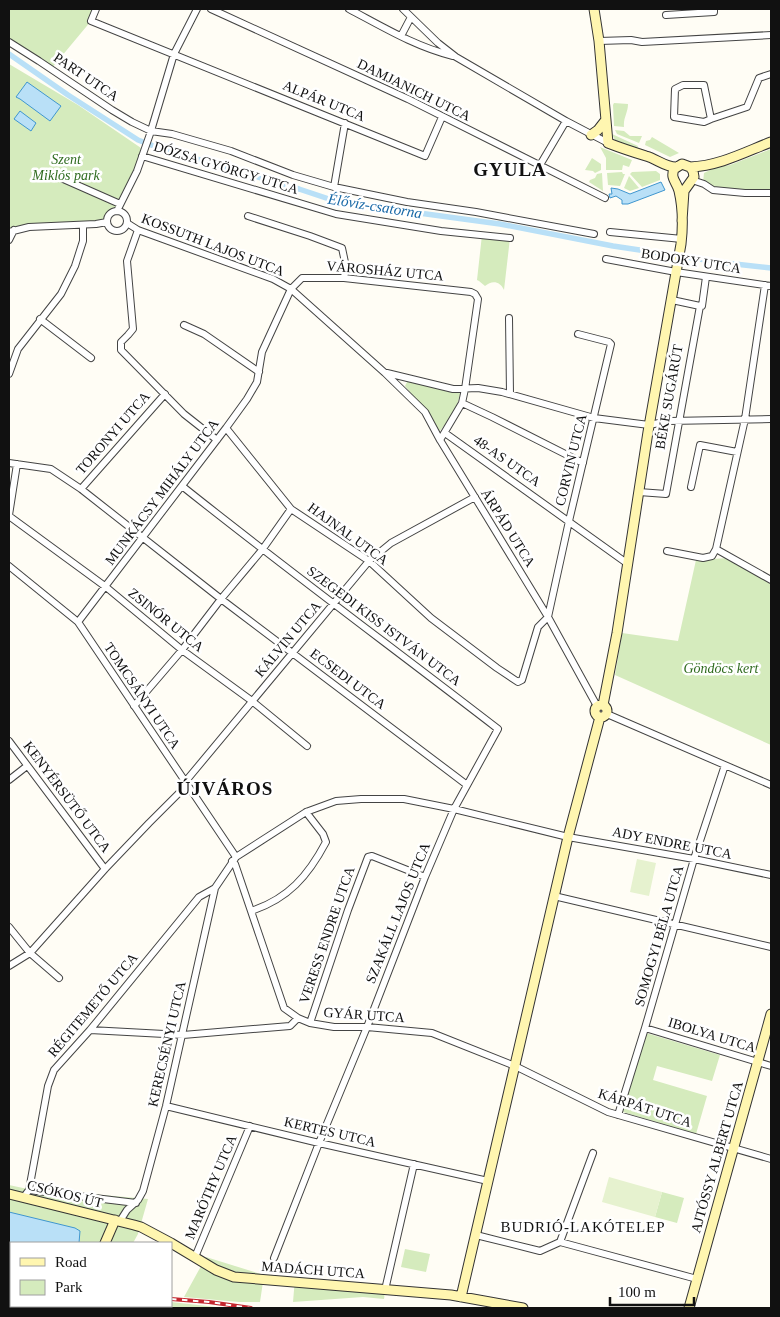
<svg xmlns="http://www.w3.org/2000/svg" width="780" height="1317" font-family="'Times New Roman',serif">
	<rect width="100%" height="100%" fill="#fffdf5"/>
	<path fill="#d5ebbd" d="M9,9H96L91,21L51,69L9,42Z
		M9,64L78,105L141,148L137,171L117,211H114L108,216L107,222L9,232Z
		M614,103L628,104C628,113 623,118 624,127L614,126L613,105Z
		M615,130L624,131L630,136H642L639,143L617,134Z
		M612,134L638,146L637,149L615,140Z
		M652,137L679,153L670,157L645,145L646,141L650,140Z
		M600,147L632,160L629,167L623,165L622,170H606V158Z
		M771,149V191L714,189L703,183L704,173L716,167L730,165Z
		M592,158L601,164V170L595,173L593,171L585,170Z
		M656,171L660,174V180L642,187L630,174L632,172Z
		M622,172L623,174H625L620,186L608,185L607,173Z
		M602,173L603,191L589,182L590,180L595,178L597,174Z
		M629,176L639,188L630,191L624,188Z
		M482,235L510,238L504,290C500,281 492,280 485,286L479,281L477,280Z
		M408,380L461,391L455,412L439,432L427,413L405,386Z
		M728,558L771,584V745L615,675L622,633L678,641L696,560Z
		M646,1033L720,1055L712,1081L657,1066L653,1080L707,1096L696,1134L623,1112Z
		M9,1185L23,1188L148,1199L138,1234L133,1243H11V1297H9Z
		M662,1192L684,1198L677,1223L655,1217Z
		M405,1249L430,1254L426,1272L401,1267Z
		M206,1257L264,1275L260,1302H239L184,1297Z
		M295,1278L386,1285L384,1299L363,1297L293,1302Z
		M171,1302L225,1308H9V1303H11V1306H171Z"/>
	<path fill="#e6f2cf" d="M637,859L656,863L649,896L630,892Z
		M609,1177L662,1192L655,1217L602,1202Z"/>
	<path fill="#b9e0f7" stroke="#3f96cf" d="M27,82L61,106L50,121L20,99L16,97Z
		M20,111L36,123L31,131L14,119Z
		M661,182L665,190L628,204H622V200L616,196L610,198L609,194H612L611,188L618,189L630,194Z
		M9,1212L75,1228L80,1231L79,1243H11V1278H9Z"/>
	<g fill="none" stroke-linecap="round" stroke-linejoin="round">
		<path stroke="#b9e0f7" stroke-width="5.5" d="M9,54L68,95L138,140L159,148L299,189L338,202L500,224L613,246L726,263L771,268"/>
		<g stroke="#444" stroke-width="8">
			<path id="street" d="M96,9L91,21L425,156L442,117
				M211,9L408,99L605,198
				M349,9C383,27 416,47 453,56
				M403,9L438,43L456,57L566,121L608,143
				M666,15L714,12V9
				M401,36L411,17
				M599,41L631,40L642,42L771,35
				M9,42L39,61L112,110L132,122L151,131L172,134L231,151L293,175L334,187L407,202L476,212L594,234
				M683,85H704L711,119L704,122L674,117L675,89Z
				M711,119L747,107L759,78L771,74
				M142,156L336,214L441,231L510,238
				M540,165L566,121
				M52,174L120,204
				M692,180L704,184L713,190L745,193H771
				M334,187L345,123
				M117,211L137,171L150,134L174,54L197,9
				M107 221a10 10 0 1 1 20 0a10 10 0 1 1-20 0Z
				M248,216L310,236L342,248L346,267L344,278
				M127,223L138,230L273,279L291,289L385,373L425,412L440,440L548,617L597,706
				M138,230L127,261L133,329L128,335L121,342V350L184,414L217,440
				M9,232L29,227L96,224L107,222
				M610,232L682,239
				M9,240L14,230
				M606,259L676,272L771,286
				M700,306H702L706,277
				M509,318L510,394
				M40,319L91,358
				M184,325L204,334L259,372
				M387,373L453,389L478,388L502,392L594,418L649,425L669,421L771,419
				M9,374L18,349L61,294L75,266L83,241V225
				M462,403L492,417L583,463
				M226,428L291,509L369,561L431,618L497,668L518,682L522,680L538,627L548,617L569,521L611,344L609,342L578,334
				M445,433L628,564
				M9,463L51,469L81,489L221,599L467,785
				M182,486C286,569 393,648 498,729L454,809L425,877L367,1027L319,1143L274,1258
				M691,487L700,445L737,452
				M81,489L165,394
				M639,492L666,494L700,306L672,300
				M9,515L17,464
				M9,516L106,587L182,650L252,701L307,746
				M716,549L745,419L765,285
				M667,551L703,558L712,556L716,549L771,580
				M9,566L78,622L236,857
				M78,622L226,428L247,399L257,382L262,352L291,289L302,278H344L471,292L475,294L478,299L465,389L462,403L440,440
				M134,706L182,650L221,599L262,550L291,509
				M607,714L771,785
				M9,741L105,869
				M9,780L27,766
				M185,782L369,561L391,543L475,497
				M232,861L235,864L284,1008L298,1018L310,1023L334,1027H367L432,1033L515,1066L608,1112L771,1159
				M554,896L771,947
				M251,911C288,899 308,876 326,842L323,834L306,812
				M9,927L30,953L59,978
				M9,966L30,953L105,869L149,823L187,785
				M310,1023L348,910L368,857L372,856L425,877
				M645,1028L771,1066
				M90,1030L183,1035L290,1026L298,1018
				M166,1106L319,1143L488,1181
				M618,1115L645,1028L694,859L725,765
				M29,1190L136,1203
				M23,1198L29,1190L48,1086L54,1070L90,1030L199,897L215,888L236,857L306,812L336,801L361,799H404L454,809L568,837L694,859L771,875
				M120,1221L127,1210L138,1200L143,1191L166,1106L215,888
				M476,1235L540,1251L560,1242L697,1279
				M560,1242L593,1153
				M195,1257L250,1126
				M385,1290L414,1164"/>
		</g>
		<g stroke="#333" stroke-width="11">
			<path id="secondary" d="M594,9L599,41L608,143C621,148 633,152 646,156C657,159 665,167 676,167
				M591,135L598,130L605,121
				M690,167C719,166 745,152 771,142
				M595 711a6 6 0 1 1 12 0a6 6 0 1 1-12 0Z
				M603,705L617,633L648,432L681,244C683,227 683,208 679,191C677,182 670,179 674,169L682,164L690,167L693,171L694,177L684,191L682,221
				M9,1194L134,1225L141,1227L171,1243
				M105,1243L115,1220
				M171,1243L216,1270L234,1277L451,1295L523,1308
				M461,1297L568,837L600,717
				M80,1308L81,1306
				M689,1308L771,1014"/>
		</g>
		<use href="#street" stroke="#fff" stroke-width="6"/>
		<use href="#secondary" stroke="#fff6b0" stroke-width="9"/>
		<g stroke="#c4262e" stroke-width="4">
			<path id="rail" d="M171,1299L209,1302L251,1308
				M9,1300H11"/>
		</g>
		<use href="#rail" stroke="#fff" stroke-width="2" stroke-dasharray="5.5" stroke-linecap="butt"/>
	</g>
	<g text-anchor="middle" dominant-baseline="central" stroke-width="5" stroke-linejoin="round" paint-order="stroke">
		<g font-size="14" fill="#111" stroke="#fff">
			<text transform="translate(86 77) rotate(34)">PART UTCA</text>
			<text transform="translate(414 90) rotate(26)">DAMJANICH UTCA</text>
			<text transform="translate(324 101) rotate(22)">ALPÁR UTCA</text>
			<text transform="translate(226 168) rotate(17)">DÓZSA GYÖRGY UTCA</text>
			<text transform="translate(213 245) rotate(21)">KOSSUTH LAJOS UTCA</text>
			<text transform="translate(691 261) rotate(9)">BODOKY UTCA</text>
			<text transform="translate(385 271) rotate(5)">VÁROSHÁZ UTCA</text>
			<text transform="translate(669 397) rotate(-80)">BÉKE SUGÁRÚT</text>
			<text transform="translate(113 433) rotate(-49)">TORONYI UTCA</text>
			<text transform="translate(571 460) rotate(-76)">CORVIN UTCA</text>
			<text transform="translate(507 461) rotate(35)">48-AS UTCA</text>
			<text transform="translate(162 492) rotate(-53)">MUNKÁCSY MIHÁLY UTCA</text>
			<text transform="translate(508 528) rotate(58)">ÁRPÁD UTCA</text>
			<text transform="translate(348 534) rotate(36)">HAJNAL UTCA</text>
			<text transform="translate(166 620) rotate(39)">ZSINÓR UTCA</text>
			<text transform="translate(384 626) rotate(37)">SZEGEDI KISS ISTVÁN UTCA</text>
			<text transform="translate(288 639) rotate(-50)">KÁLVIN UTCA</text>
			<text transform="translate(348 679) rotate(37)">ECSEDI UTCA</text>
			<text transform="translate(142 696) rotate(56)">TOMCSÁNYI UTCA</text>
			<text transform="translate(67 797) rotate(53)">KENYÉRSÜTŐ UTCA</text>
			<text transform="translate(672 843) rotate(11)">ADY ENDRE UTCA</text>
			<text transform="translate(398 913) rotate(-68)">SZAKÁLL LAJOS UTCA</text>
			<text transform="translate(327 935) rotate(-71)">VERESS ENDRE UTCA</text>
			<text transform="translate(659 936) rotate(-74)">SOMOGYI BÉLA UTCA</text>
			<text transform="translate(93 1005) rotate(-50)">RÉGITEMETŐ UTCA</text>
			<text transform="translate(364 1015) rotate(4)">GYÁR UTCA</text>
			<text transform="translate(712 1035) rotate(17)">IBOLYA UTCA</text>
			<text transform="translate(167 1044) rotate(-77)">KERECSÉNYI UTCA</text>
			<text transform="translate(645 1108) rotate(18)">KÁRPÁT UTCA</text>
			<text transform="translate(330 1132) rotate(13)">KERTES UTCA</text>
			<text transform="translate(717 1157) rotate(-74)">AJTÓSSY ALBERT UTCA</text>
			<text transform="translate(211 1187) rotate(-67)">MARÓTHY UTCA</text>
			<text transform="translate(65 1194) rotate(14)">CSÓKOS ÚT</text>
			<text transform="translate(313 1270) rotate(4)">MADÁCH UTCA</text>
		</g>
		<g font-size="14" font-style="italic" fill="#2f6b1f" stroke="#fff">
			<text x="66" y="159">Szent<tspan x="66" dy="16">Miklós park</tspan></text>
			<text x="721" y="668">Göndöcs kert</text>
		</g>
		<g font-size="15" font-style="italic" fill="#1768a6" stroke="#fff">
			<text transform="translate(375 206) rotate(9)">Élővíz-csatorna</text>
		</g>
		<g font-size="15" letter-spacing="1" fill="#111" stroke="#fff">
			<text x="583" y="1227">BUDRIÓ-LAKÓTELEP</text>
		</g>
		<g font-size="19" font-weight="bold" letter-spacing="1" fill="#111" stroke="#fff">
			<text x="510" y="169">GYULA</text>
			<text x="225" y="788">ÚJVÁROS</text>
		</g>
	</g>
	<rect width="780" height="1317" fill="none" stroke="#111111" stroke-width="20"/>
	<rect x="10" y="1242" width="162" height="65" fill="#ffffff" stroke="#a0a0a0"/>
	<rect x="20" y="1258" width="25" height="8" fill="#fff6b0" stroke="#a0a0a0"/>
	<text x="55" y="1267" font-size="15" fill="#111111">Road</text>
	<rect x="20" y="1280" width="25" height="15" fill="#d5ebbd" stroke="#a0a0a0"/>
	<text x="55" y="1292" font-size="15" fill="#111111">Park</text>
	<path d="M610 1297v8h84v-8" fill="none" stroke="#111111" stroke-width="2.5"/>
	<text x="618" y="1297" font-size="15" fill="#111111" stroke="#ffffff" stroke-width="4" paint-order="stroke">100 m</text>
</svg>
